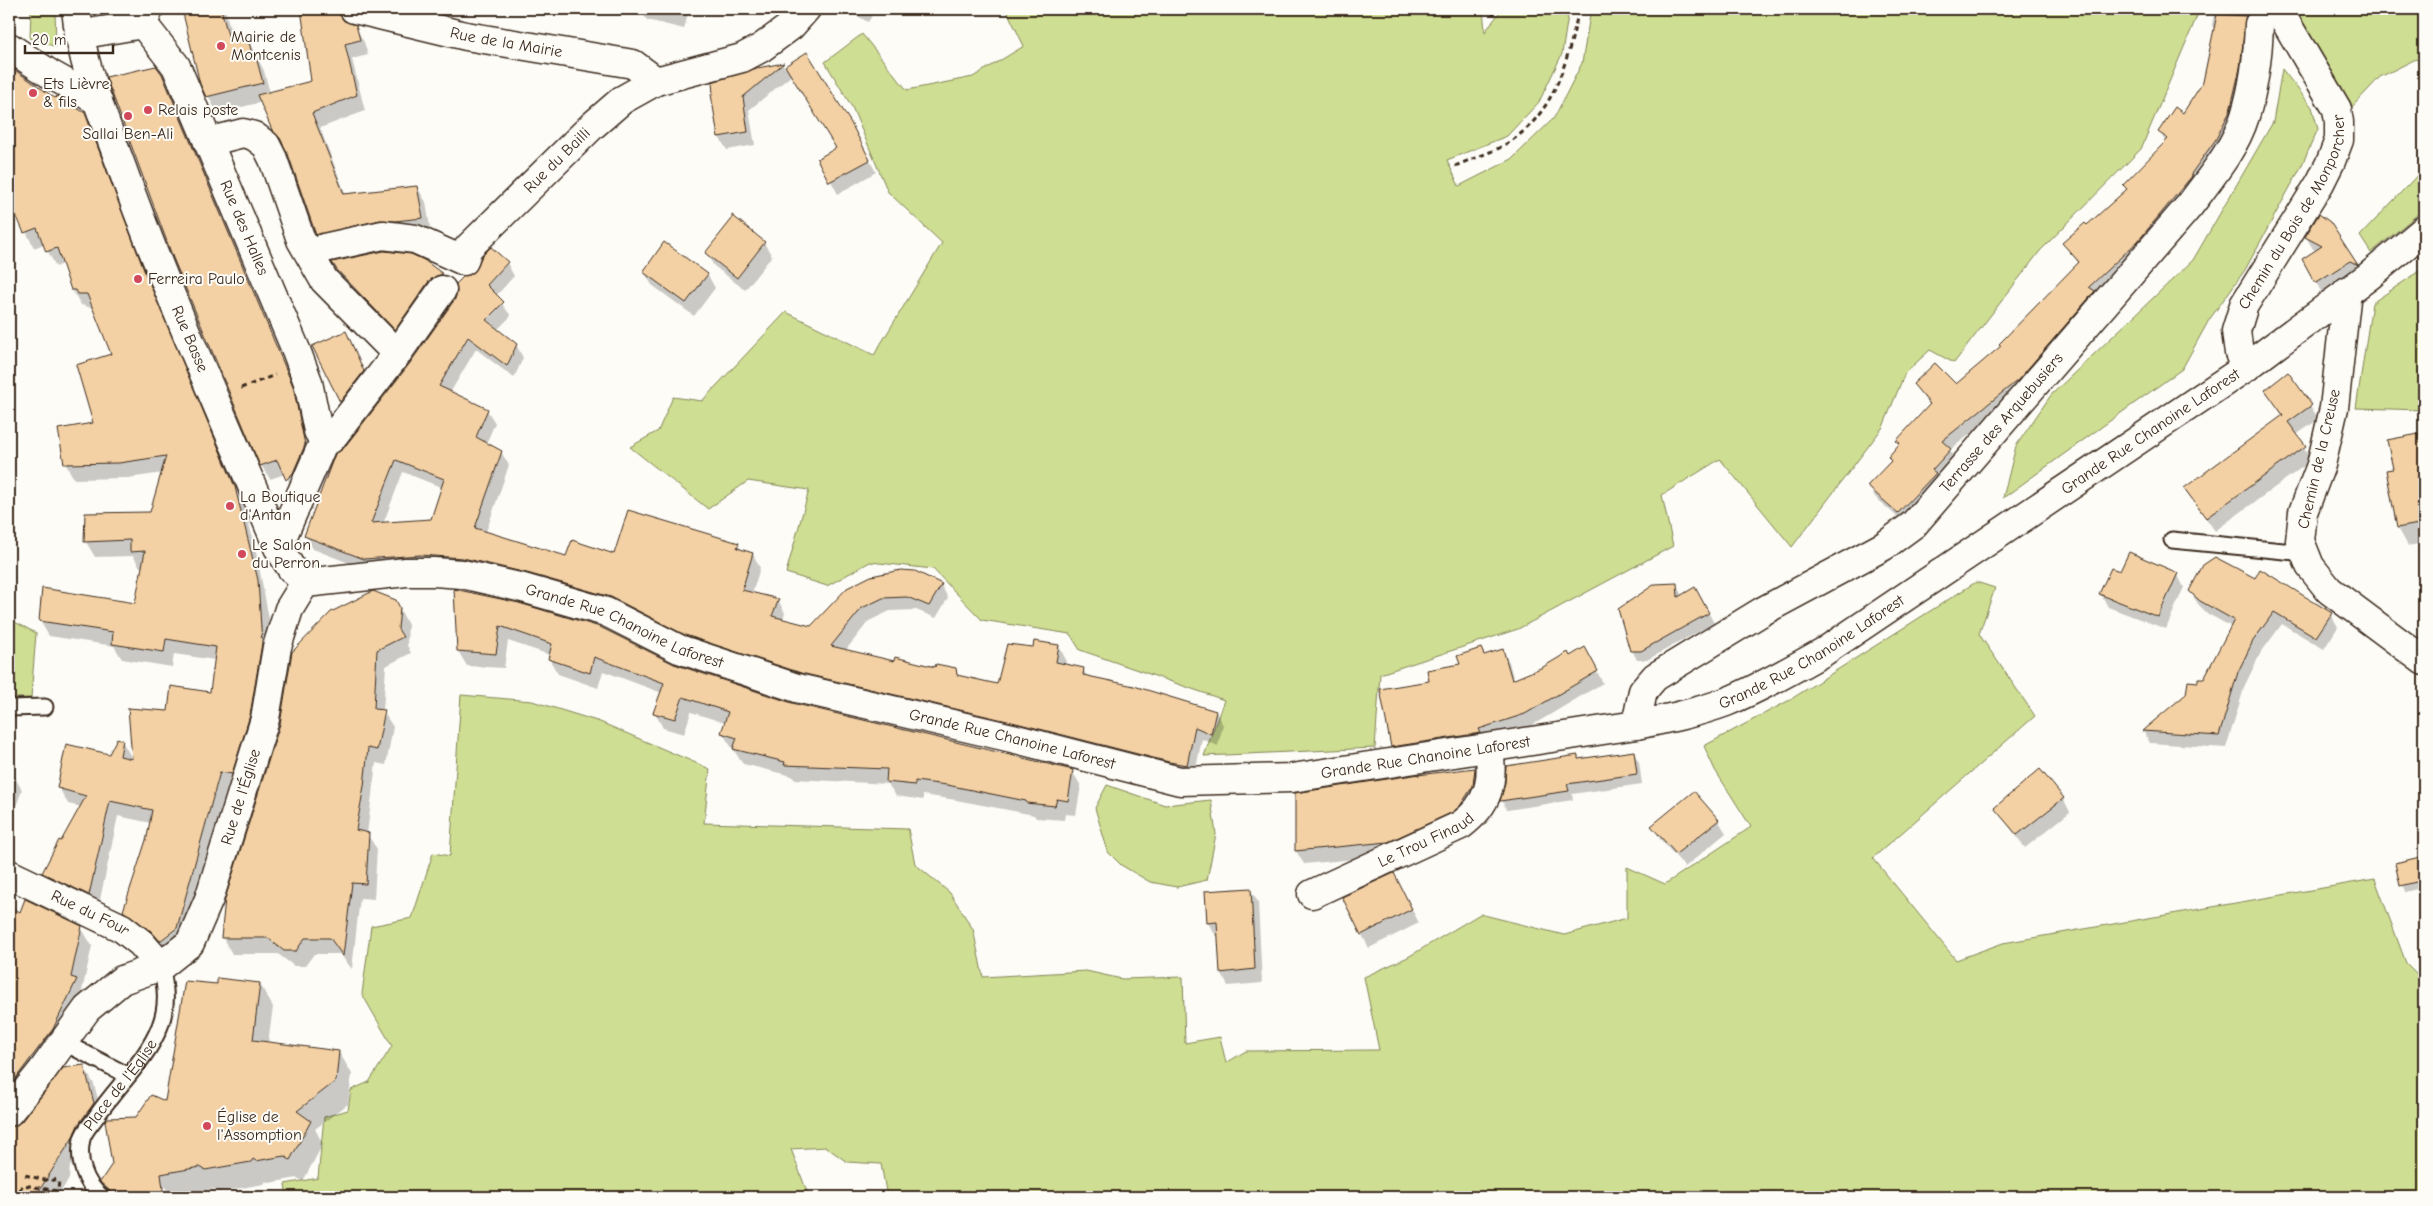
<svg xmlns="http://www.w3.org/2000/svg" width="2433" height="1206" font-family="'Comic Neue',sans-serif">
	<rect width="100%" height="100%" fill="#fdfcf7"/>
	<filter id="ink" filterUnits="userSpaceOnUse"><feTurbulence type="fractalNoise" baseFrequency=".02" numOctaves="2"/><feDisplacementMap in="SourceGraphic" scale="10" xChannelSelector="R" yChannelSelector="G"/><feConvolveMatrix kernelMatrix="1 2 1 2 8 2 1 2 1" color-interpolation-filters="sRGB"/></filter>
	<g filter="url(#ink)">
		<path fill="#cede92" stroke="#848458" d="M31,9H55L56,47L30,38Z
			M1006,9H1483L1485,32L1502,9H1569L1562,54L1539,102L1507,136L1447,160L1459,186L1512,159L1554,118L1582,63L1591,9H2200L2141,149L2040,251L1954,363L1930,350L1905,373L1883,427L1792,547L1720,459L1662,495L1673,546L1518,629L1380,674L1375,748L1204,756L1224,700L1080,650L1070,634L982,620L933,569L870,562L827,586L786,573L809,490L748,481L708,509L630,447L658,431L673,397L702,401L786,312L874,355L942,243L888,192L852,107L825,62L862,34L907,90L973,77L1024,46Z
			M2293,9H2424V65L2416,59L2380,77L2350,109Z
			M2282,69L2312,107L2318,129L2301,167L2245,270L2209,320L2182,369L2003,498L2016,446L2051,395L2193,260L2273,122Z
			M2424,168V209L2371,253L2360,236Z
			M2424,268V410L2356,408L2372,303Z
			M1976,582L1995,588L1979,634L2035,716L1873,858L1956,960L2003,943L2375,879L2406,963L2424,981V1197H887L881,1164L847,1162L826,1147L791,1149L809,1197H287L285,1184L318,1178L324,1117L348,1110L351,1090L369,1082L392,1046L362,994L371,926L412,918L433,853L450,856L461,695L532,701L600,722L710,769L704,823L908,829L915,864L950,893L973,929L983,977L1086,971L1122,979L1183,977L1185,1043L1220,1037L1226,1063L1246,1051L1379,1050L1364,977L1408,957L1480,914L1564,935L1627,918V867L1665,884L1751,827L1715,770L1704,746L1788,701Z
			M9,619L36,633L31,698H9Z
			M1107,785L1165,805L1211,800L1216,834L1207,880L1177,887L1150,882L1121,865L1108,852L1095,808Z"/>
		<path fill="#0003" fill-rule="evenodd" d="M183,9H225L233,40L247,36L264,71L270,93L312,82L302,9H315L339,15L343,22L355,26L364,42L368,55L352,59L365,111L320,128L346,195L417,187L426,202L431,233L326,250L317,234L288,151L273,129L262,102L217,113L202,83Z
			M640,9H689L684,29L647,20Z
			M845,9H876L868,22Z
			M2215,9H2259L2245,80L2222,150L2024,392L1950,450L1956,461L1905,524L1875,497L1869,486L1892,462L1900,445L1898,441L1930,406L1914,385H1956L2002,347L2079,264L2064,243L2087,227L2128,190L2125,186L2166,143L2160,132L2184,114L2204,82L2215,31L2212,25Z
			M807,53L857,137L876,172L838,194L819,159L837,149L792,75L749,110L755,145L727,150L719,137L757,69L783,64L785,68Z
			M9,67L55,100L84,114L93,130L152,286L244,503L257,556L269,619L270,659L240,789L228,787L186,943L169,955L133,927L124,911L151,823L118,816L98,909L53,888L44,873L81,807L68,804L59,788L109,755L122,741L133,760L169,712L211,693L215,660L174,654L172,667L122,659L114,646L49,636L40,621L136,605L144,567H140L133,556L95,557L86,542L151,514L163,473L128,478L74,479L65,463L95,424L113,354L95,309L81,305L72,290L63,264L56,267L44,244L34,248L9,196Z
			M161,75L170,90L300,402L313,460L295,493L285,474L270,479L261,465Z
			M733,218L764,243L772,256L745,290L714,266L706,253Z
			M2329,223L2362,275L2322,294L2316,282L2317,251L2313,249L2306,237Z
			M665,244L708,275L715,288L694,316L652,285L644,272Z
			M423,261L442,275L448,286L402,340L344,282L334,263Z
			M507,263L514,276L496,296L511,316L497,330L516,344L523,358L514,378L476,349L450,393L487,410L495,423L486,444L501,452L509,465L486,532L567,558L615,556L738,544L742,551L753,554L760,568L752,594L778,600L785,613L783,620L812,628L848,589L941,585L948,598L936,618L916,610L890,611L869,621L845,651L895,663L955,669L959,677L998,685L1034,649L1059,646L1066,660L1065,665L1083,670L1088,677L1216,712L1223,725L1218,746L1202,739L1194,778L694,647L619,610L372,572L313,549L306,536L344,450L411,364ZM403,472L443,488L432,520L383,524Z
			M346,333L371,385L348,414L314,347Z
			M2288,374L2319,419L2296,435L2312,460L2215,531L2185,489L2283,416L2266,390Z
			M2424,434V543L2408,546L2398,528L2387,471L2395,470L2389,441Z
			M2121,572L2177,574L2184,587L2166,629L2108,607L2101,594Z
			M2255,580L2331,614L2338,627L2324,649L2282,624L2260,654L2245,685L2226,748L2150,743L2143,731L2205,680L2232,627L2208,614L2198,604L2190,591Z
			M1676,584L1682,596L1695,588L1714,623L1647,660H1637L1632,650Z
			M456,591L792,704L1072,771L1081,786L1076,815L1065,814L1064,820L1036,818L1034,815L956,800L923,795V800L896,796L888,784L794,779L792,776L743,764L722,733L725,723L691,712L684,734L663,728L655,713L662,693L603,671L598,688L558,674L549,659L550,655L508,641L504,668L467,666L458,651Z
			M396,601L408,625L407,645L411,653L386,666L383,711L393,727L386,765L376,763L367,834L377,849L374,899L360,898L352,969L340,954H314L305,966H294L278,954H232L223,938L227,899Z
			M1481,649L1485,656L1503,651L1509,662L1514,681L1570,658L1591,660L1603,683L1531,726L1485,741L1399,758L1392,747L1431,682L1462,665Z
			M1633,752L1639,762L1642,784L1572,794L1573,800L1507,810L1502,801L1506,784L1577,757L1579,760Z
			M1474,770L1482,783L1480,800L1396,855L1304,864L1296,851Z
			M9,775L14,776L22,790L9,826Z
			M2063,798L2070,812L2025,848L1996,808Z
			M1718,820L1726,833L1685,867L1660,839L1653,826Z
			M2424,857V887L2405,892L2396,864Z
			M1394,875L1419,923L1369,948L1362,935Z
			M1250,889L1258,902L1262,983L1228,986L1221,973L1219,936H1216L1208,923L1206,892Z
			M9,908L20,913L81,927L92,946L82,991L86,998L9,1118Z
			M260,984L273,1007L268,1043L339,1052L352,1074L348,1104L315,1129L323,1144L303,1181L297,1178L269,1183L266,1181L264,1184L219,1192L214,1189L170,1196L165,1187L127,1192L137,1118L166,1103L218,986Z
			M83,1066L94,1084L104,1122L88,1144L76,1168L70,1165L69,1179L57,1197H9V1128H16Z"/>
		<path fill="#f3d1a4" stroke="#3b2a1e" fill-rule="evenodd" d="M182,9H221L229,39L247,34L252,54L255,53L263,83L206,97L200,84Z
			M301,9H319L339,14L344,21L356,25L360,40L345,44L357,95L312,113L344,194L417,186L423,218L395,221L380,220L316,235L288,154L280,138L272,130L257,95L311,81Z
			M2217,14L2246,16L2240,68L2230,111L2216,139L2191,174L2192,176L2138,241L2089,287L2095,291L2018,380L1942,441L1951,449L1932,470L1936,473L1898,513L1867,486L1891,461L1888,457L1900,443L1896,441L1930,404L1913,384L1935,363L1956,384L2001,346L1999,344L2079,262L2062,243L2085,223L2087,225L2127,189L2123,185L2168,139L2158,132L2175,107L2183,113L2203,82Z
			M807,52L851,123L870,160L829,182L817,159L836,148L785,66Z
			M784,63L743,97L748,132L718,137L711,94H713L712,82L757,68Z
			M9,66L55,98L57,96L85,113L144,270L235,487L258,580L262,643L250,715L232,774L220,772L177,928L160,941L151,931L123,911L147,837L152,810L110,801L89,895L42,873L59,840L61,841L86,796L57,788L66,744L109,754L117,738L123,740L120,756L132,759L128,708L168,711L171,686L210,692L216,647L166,639L164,652L112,644L113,632L39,621L42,588L135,603L145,551L130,552V540L84,542L85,513L150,512L166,456L119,463L64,464L58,429L93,423L76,365L111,354L87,294H78L76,290H71L57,248L46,252L37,228L24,233L9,199Z
			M156,66L162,74L293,386L305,445L293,473L286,480L277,460L260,466L173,258L106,77Z
			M2319,214L2330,222L2358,265L2350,261L2315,283L2302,259L2322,246L2305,237Z
			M732,215L765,242L737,278L705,253L732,219Z
			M664,242L708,274L686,303L643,272Z
			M491,247L508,262L487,285L504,302L486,320L517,344L507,366L468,337L439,386L488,409L476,437L502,451L475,528L566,556L572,540L614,554L628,510L739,543L737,548L753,553L742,590L779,599L772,616L811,626L847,588L871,576L901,570L915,571L942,584L929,606L907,597L883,598L862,608L831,646L894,661L895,657L935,667L936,664L956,668L957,675L997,684L1007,644L1033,647L1034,641L1059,645L1056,662L1084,668L1083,675L1134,686L1216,711L1211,734L1195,727L1187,765L1169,762L1016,723L801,673L685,635L611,597L527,573L463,558L420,555L364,559L304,536L335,454L343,449L410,363L455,299L457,292L456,284L464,276L474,272L482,256ZM396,460L444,479L431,519L371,523Z
			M384,251L411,254L424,260L443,274L436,276L429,281L395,330L337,270L332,262Z
			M346,331L364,371L340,402L312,346Z
			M2288,372L2312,405L2288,422L2306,446L2206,518L2184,488L2283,415L2265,390Z
			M2424,433V523L2397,528L2386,470L2393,469L2387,440Z
			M2129,552L2178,573L2158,617L2099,594L2111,568L2120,571Z
			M2215,557L2255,578L2260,569L2332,613L2316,637L2274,612L2253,641L2238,672L2219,736L2142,731L2186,694L2188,681L2198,682V678H2204L2234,620L2200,601L2189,591L2203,565Z
			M1677,583L1678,597L1695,587L1709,613L1641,651H1630L1618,609L1655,584Z
			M454,589L519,603L600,627L674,664L792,703L1073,770L1068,801L1057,799L1055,806L1026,803V801L947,785L915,781V785L886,782L887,769L784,765L785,762L733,749L737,738L721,733L728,712L683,697L675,719L653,713L664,683L594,657L590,673L548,659L552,644L500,626L496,654L457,651Z
			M373,591L396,600L400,608L398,629L403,637L377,650L374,709L385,710L377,750L368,748L364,786L356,830L369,833L366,884L352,883L343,956L330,938H305L296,951H284L268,938H221L225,899L280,724L292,652L331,612Z
			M1585,647L1598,671L1525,714L1479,729L1481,733L1391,747L1380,689L1429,681L1427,670L1460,664L1457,656L1481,648L1484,655L1503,649L1512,680L1543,667L1568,652L1570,656Z
			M1634,751L1637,774L1567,784L1569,791L1500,801L1505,783L1506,766L1578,755V759Z
			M1475,768L1473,786L1460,806L1453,812L1388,842L1295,851V793L1420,774L1418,775Z
			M2040,769L2064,798L2017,835L1994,808Z
			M1694,791L1719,820L1676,854L1651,826Z
			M2424,856V880L2400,886L2395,863Z
			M1394,873L1412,909L1361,935L1342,897Z
			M1251,888L1255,969L1220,973L1217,922L1207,923L1205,891Z
			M25,899L82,926L71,977L77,979L53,1029L9,1087V906L20,912Z
			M217,978L260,983L253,1040L339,1051L336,1081L297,1111L311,1121L290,1160L284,1156L256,1161L253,1159L251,1162L205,1170L200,1167L161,1174L164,1197H111L109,1190L100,1182L112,1164L105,1121L107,1118L136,1117L151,1095L165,1101L185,981L217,984Z
			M84,1065L94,1103L78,1125L72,1139L35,1197H9V1127L21,1122L63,1068Z"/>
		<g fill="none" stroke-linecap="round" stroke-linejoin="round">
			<g stroke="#3b2a1e" stroke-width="19">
				<g id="lane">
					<path d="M2172,540L2305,553"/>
					<path d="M9,708L45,707"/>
					<path d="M63,1042L127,1075"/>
					<path id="s1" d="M102,1197C85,1184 77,1160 82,1139C84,1131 92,1123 96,1117C116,1087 147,1060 160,1026C168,1005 166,988 161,966"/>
				</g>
			</g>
			<g stroke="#3b2a1e" stroke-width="31">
				<g id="street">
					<path id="s2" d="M354,9L466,36L633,64L656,81"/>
					<path id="s3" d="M143,24L176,66L296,350L308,382L318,431L324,441"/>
					<path d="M78,35L143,24L149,9"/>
					<path d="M9,47L50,74L98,101"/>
					<path d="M208,142L243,133L254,136L266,145L273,159L301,240L324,280L397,354"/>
					<path id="s4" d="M313,257L324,248L383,235L415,239L464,261L468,248L592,126L622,100L656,81L742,58L761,48L791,26L806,9"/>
					<path d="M2347,291L2334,408L2321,465L2303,512L2300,541L2310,566L2329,590L2424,661"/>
					<path id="s5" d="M2245,368L2239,353L2236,331L2244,305L2320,183L2331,161L2339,140V122L2337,109L2278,9"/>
					<path d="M278,547L324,441L331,439L397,354L442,290"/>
					<path id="s6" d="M1636,725L1643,691L1655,677L1763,611L1884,546L1914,524L2190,205C2210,178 2235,149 2245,116C2254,87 2258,55 2259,24"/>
					<path id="s7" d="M9,874L122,928L141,943L161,966"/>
					<path id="s8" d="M1312,894L1461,825C1489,804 1494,782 1489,748"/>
				</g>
			</g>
			<g stroke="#3b2a1e" stroke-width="31">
				<g id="secondary">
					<path id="s9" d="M305,583L406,572H434L462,574L523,588L606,612L679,649L797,688L1012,738L1180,781L1292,778L1636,725C1666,719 1696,713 1726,702C1760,688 1793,669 1825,651L2245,368L2369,276L2424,230"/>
					<path id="s10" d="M9,1112L42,1071L87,1009L122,980L161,966L190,943L209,899L265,719L277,647L289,609L305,583L291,568L278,547C225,421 168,297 122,168C103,116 81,64 76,9"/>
				</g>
			</g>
			<path stroke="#3b2a1e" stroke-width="3" stroke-dasharray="5 4" stroke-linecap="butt" d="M1493,15L1494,9
				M1455,166C1473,158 1495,152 1511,141C1556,111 1568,58 1579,9
				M241,388L275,375
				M25,1175L49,1181L59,1179
				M14,1197L23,1185L58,1191L59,1179"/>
			<use href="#lane" stroke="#fdfcf7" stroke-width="15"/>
			<use href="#street" stroke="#fdfcf7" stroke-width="28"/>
			<use href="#secondary" stroke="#fdfcf7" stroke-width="28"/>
		</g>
	</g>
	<g fill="#d1495b" stroke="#fdfcf7" stroke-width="2">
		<circle cx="221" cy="46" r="5"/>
		<circle cx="33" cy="93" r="5"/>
		<circle cx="148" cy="110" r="5"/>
		<circle cx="128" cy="116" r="5"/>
		<circle cx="138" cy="279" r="5"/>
		<circle cx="230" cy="506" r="5"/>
		<circle cx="242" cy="554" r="5"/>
		<circle cx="207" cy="1126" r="5"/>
	</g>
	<g text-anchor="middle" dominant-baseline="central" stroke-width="4" stroke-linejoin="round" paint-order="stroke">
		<g font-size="16" fill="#3b2a1e" stroke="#fdfcf7" text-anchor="start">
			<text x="231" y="37">Mairie de<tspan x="231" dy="18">Montcenis</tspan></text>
			<text x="43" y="84">Ets Lièvre<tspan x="43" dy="18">&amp; fils</tspan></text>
			<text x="158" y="110">Relais poste</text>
			<text x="128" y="134" text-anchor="middle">Sallai Ben-Ali</text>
			<text x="148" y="279">Ferreira Paulo</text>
			<text x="240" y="497">La Boutique<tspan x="240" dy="18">d'Antan</tspan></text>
			<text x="252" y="545">Le Salon<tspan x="252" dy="18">du Perron</tspan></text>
			<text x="217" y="1117">Église de<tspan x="217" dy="18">l'Assomption</tspan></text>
		</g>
		<g font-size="16" fill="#3b2a1e" stroke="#fdfcf7">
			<text stroke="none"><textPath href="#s2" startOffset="156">Rue de la Mairie</textPath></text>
			<text stroke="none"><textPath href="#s4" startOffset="299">Rue du Bailli</textPath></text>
			<text stroke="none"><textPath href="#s5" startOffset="172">Chemin du Bois de Monporcher</textPath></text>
			<text stroke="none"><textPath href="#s3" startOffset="229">Rue des Halles</textPath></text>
			<text transform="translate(190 339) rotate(67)">Rue Basse</text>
			<text stroke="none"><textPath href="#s6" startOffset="488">Terrasse des Arquebusiers</textPath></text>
			<text stroke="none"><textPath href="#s9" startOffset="1964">Grande Rue Chanoine Laforest</textPath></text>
			<text transform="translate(2319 459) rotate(-77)">Chemin de la Creuse</text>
			<text stroke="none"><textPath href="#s9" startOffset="329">Grande Rue Chanoine Laforest</textPath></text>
			<text stroke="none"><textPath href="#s9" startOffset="1559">Grande Rue Chanoine Laforest</textPath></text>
			<text stroke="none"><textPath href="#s9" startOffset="734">Grande Rue Chanoine Laforest</textPath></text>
			<text stroke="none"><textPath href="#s9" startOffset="1154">Grande Rue Chanoine Laforest</textPath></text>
			<text stroke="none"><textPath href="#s10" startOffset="408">Rue de l'Église</textPath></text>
			<text stroke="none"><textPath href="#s8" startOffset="126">Le Trou Finaud</textPath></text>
			<text stroke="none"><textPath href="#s7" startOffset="90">Rue du Four</textPath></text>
			<text stroke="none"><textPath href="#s1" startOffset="131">Place de l'Église</textPath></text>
		</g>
	</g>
	<rect width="2433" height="1206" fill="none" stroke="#fdfcf7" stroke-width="30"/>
	<rect x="15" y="15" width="2403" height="1176" fill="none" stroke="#3b2a1e" stroke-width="2" filter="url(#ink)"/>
	<path d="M25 45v8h88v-8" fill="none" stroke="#3b2a1e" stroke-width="2.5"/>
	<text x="32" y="45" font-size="15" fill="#3b2a1e" stroke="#fdfcf7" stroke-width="4" paint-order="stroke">20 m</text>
</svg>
